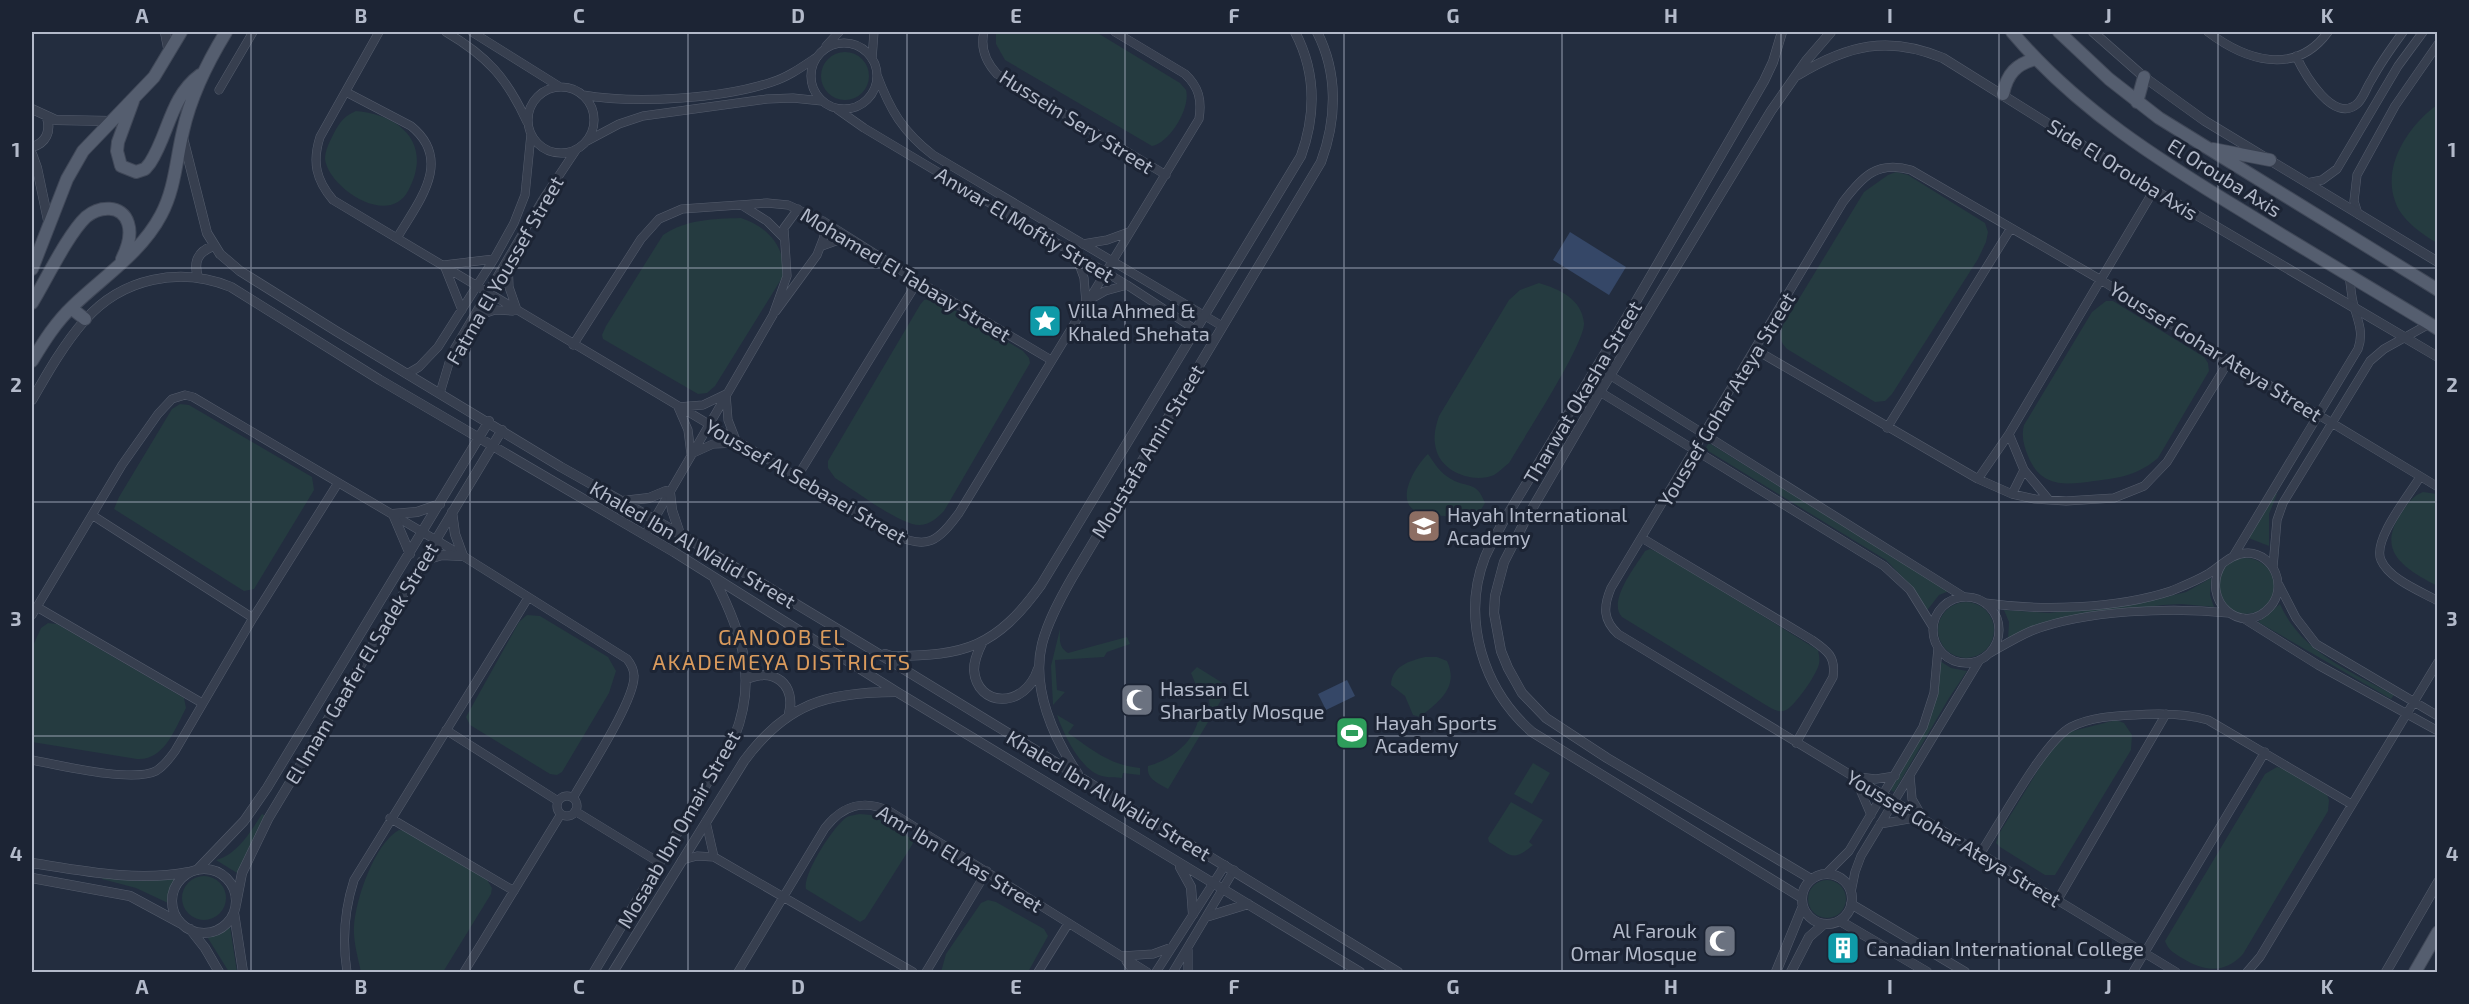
<svg xmlns="http://www.w3.org/2000/svg" width="2469" height="1004" font-family="'Exo 2',sans-serif">
	<rect width="100%" height="100%" fill="#232d3f"/>
	<path fill="#253b40" d="M996,32H1096L1180,83L1186,90C1191,107 1170,143 1152,146L1005,60L996,44Z
		M821 76a24 24 0 1 1 48 0a24 24 0 1 1-48 0Z
		M2437,105V243C2422,234 2401,220 2395,201C2382,165 2409,125 2437,105Z
		M356,111C402,115 433,145 408,191C388,228 328,187 325,159C325,150 330,141 334,133C340,122 344,116 356,111Z
		M1896,172L1908,175L1985,223L1988,232L1986,242L1978,259L1892,394L1885,401L1875,402L1787,349C1779,341 1780,336 1783,325L1864,192L1888,175Z
		M741,218C768,227 783,245 785,273L715,386L707,393L698,394L603,339L602,335L606,326L663,235C687,219 713,219 741,218Z
		M1539,283C1559,289 1582,299 1584,323C1585,344 1523,439 1509,463C1505,466 1499,472 1494,475C1474,484 1441,472 1436,449C1433,437 1435,428 1439,416L1509,300L1520,290Z
		M934,298L1023,351L1029,358L1030,363L944,511C937,518 931,524 920,525C901,526 853,489 835,478L828,468V461L920,305L924,300Z
		M2106,301H2113L2204,357L2208,363L2209,371L2158,458C2138,475 2120,478 2094,481C2066,485 2041,488 2028,456C2024,446 2021,436 2024,425L2092,312Z
		M180,404L189,405L312,477L314,490L254,589L244,591L114,509L119,497L172,409Z
		M1709,443L1913,569L1952,590L1939,595L1925,613L1914,589L1886,560L1705,449Z
		M1428,454C1435,464 1440,473 1451,479C1469,489 1476,480 1485,503L1477,516C1465,519 1456,518 1444,516C1436,515 1427,515 1420,513C1392,504 1415,466 1428,454Z
		M2423,492L2437,494V586C2406,569 2376,553 2400,515C2407,505 2412,496 2423,492Z
		M2275,493L2277,494L2269,514V546L2246,537Z
		M1650,549L1662,554L1818,650C1819,655 1820,660 1819,664C1817,674 1795,706 1786,710C1780,713 1775,710 1769,707L1622,617C1607,601 1636,566 1645,551Z
		M2218 586a28 28 0 1 1 56 0a28 28 0 1 1-56 0Z
		M2211,578L2210,595L2214,607L2181,604L2163,605L2061,618L2035,626L2008,640L2009,622L2004,610L2049,613L2162,598L2186,592Z
		M1938 630a28 28 0 1 1 56 0a28 28 0 1 1-56 0Z
		M2280,604C2301,652 2350,671 2394,695L2391,699L2258,622Z
		M527,615L540,616L608,657L616,671L609,693L562,772L557,775L550,774L470,725L466,717L519,622Z
		M48,623L57,624L184,698L186,708C175,729 164,761 137,759L32,742V648L41,628Z
		M1060,629C1060,639 1058,647 1068,653L1127,637L1130,644L1107,652L1104,657L1055,660L1057,690L1065,692L1053,705L1051,666Z
		M1425,657H1437L1447,661C1459,687 1440,701 1420,717L1413,715L1405,696L1391,685C1392,666 1409,661 1425,657Z
		M1940,661L1951,668L1967,671L1949,698L1894,792L1889,789C1914,748 1941,711 1940,661Z
		M1197,667L1229,687L1168,789C1158,783 1146,779 1148,766C1174,759 1197,740 1200,711L1210,709L1208,689L1198,690L1191,673Z
		M1057,715L1074,725L1068,733C1093,750 1109,765 1140,768V775L1123,773L1122,778C1116,777 1108,778 1102,776C1081,771 1063,733 1057,715Z
		M2116,720L2124,723L2132,735L2131,750L2055,875H2045L2000,847L1996,843L2000,832L2053,746L2069,732Z
		M1533,763L1550,773L1532,804L1514,794Z
		M2277,767L2284,769L2327,795L2329,800L2328,811L2243,954C2224,975 2203,971 2182,958C2174,953 2168,950 2165,941L2265,774Z
		M1511,802L1543,820L1529,842L1533,845C1512,863 1511,855 1489,842L1488,838Z
		M262,814L266,816L237,873L216,860C238,854 250,832 262,814Z
		M860,814L871,815L914,840L912,845L865,919L860,922L806,889C802,875 834,825 847,817C851,815 856,815 860,814Z
		M399,830L407,831L486,878L492,888L491,894L443,972H361C358,958 353,941 354,926C356,899 374,844 399,830Z
		M103,875L137,881L174,879L168,903L136,888L102,879Z
		M182 898a22 22 0 1 1 44 0a22 22 0 1 1-44 0Z
		M1808 899a19 19 0 1 1 38 0a19 19 0 1 1-38 0Z
		M988,900L996,902L1044,929L1048,936L1028,972H941L946,954L981,903Z
		M230,927L237,972H229L206,935Z"/>
	<path fill="#354767" d="M1570,232L1626,267L1609,295L1553,260Z
		M1347,680L1355,696L1326,710L1318,694Z"/>
	<g fill="none" stroke-linecap="round" stroke-linejoin="round">
		<g stroke="#555d6d" stroke-width="9">
			<path id="minor" d="M379,32L320,137C312,162 316,180 333,200L893,534C928,551 938,541 959,513L1199,119C1202,100 1199,87 1185,74L1115,32
				M446,32C487,56 507,78 527,122
				M472,32L560,87
				M984,32C980,48 986,62 997,74L1166,175
				M2208,32C2245,60 2295,77 2328,32
				M811 76a33 33 0 1 1 66 0a33 33 0 1 1-66 0Z
				M826,46L839,32
				M2296,56C2304,73 2334,126 2358,103C2364,97 2367,86 2372,79C2381,62 2392,47 2403,32
				M872,59L874,32
				M877,75C890,110 903,132 933,155L1222,326
				M528 120a33 33 0 1 1 66 0a33 33 0 1 1-66 0Z
				M219,90L253,32
				M346,92L411,126C454,161 418,202 397,238
				M583,95C635,104 722,99 772,82C788,77 802,67 817,57
				M837,109L864,128L1127,285L1213,341
				M587,141L619,124L643,116L767,99L793,98L822,101
				M2307,183L2322,180L2337,169L2398,66L2423,32
				M743,206L767,221L783,237
				M2358,214L2354,201L2357,175L2395,106L2438,44
				M1083,244L1107,240L1129,232
				M822,246L847,237
				M1076,256L1084,278L1086,303
				M508,261L509,287L517,310
				M1089,300L1105,291L1127,285
				M462,310L444,265L494,259
				M776,311L817,255L824,237L823,221
				M474,317L495,310L513,311
				M573,345L641,239L659,219L682,209L767,203L788,205L823,221L918,281L1051,360
				M1756,350L1978,479L2012,494L2035,499L2066,501L2114,498L2144,486L2167,462L2229,361
				M1597,367L1964,597
				M407,374L419,367L438,347L494,259L514,223L525,195L531,134
				M1587,384L1884,566L1910,590L1933,627
				M440,393L452,353L542,201L576,150
				M726,394L728,420L737,443L713,444L691,454L688,430L678,407L703,405Z
				M1887,428L2011,228
				M2009,434L2024,470L2049,500
				M797,477L918,281
				M2420,477C2410,494 2372,540 2381,560C2389,579 2420,591 2438,601
				M1978,479L2009,434L2154,190
				M2012,494L2024,470
				M92,515L253,618
				M645,535L773,315L787,276L784,228L798,209
				M1642,538L1812,640C1828,651 1836,657 1833,677L1796,743
				M2234,555L2358,349C2364,332 2358,322 2354,306C2351,296 2351,286 2349,276
				M2273,567L2277,520L2283,503L2370,361L2384,349L2429,324
				M2279,585L2296,618L2316,644L2438,716
				M1933 630a33 33 0 1 1 66 0a33 33 0 1 1-66 0Z
				M1985,603C2041,611 2116,609 2171,591C2183,586 2196,581 2208,574C2221,566 2231,553 2248,553C2274,554 2288,587 2270,607C2243,638 2199,601 2222,564
				M37,607L202,703
				M32,615L122,465L158,414L172,399L185,395L193,397L463,556L627,659C631,664 634,669 634,676C635,700 587,773 573,798
				M2243,618L2318,665L2438,731
				M1990,653C2004,645 2017,637 2031,631C2086,610 2171,607 2229,613
				M446,730L558,801
				M32,760C59,765 132,783 156,771C164,766 170,758 175,751L253,618L338,483
				M1910,776L1912,799L1923,818
				M1858,777L1876,779L1895,776
				M1856,780L1871,815
				M557 806a10 10 0 1 1 20 0a10 10 0 1 1-20 0Z
				M575,811L660,863
				M390,818L514,891
				M706,822L714,857
				M1880,824L1920,817
				M1980,854C1999,825 2044,741 2071,727C2091,717 2113,716 2134,715C2160,713 2184,713 2208,720L2351,804
				M682,860L697,856L714,857L913,972
				M1826,874L1849,851L1923,727L1934,693L1938,648
				M1851,892L1855,872L1861,856L1979,661
				M2057,901L2166,714
				M1188,950V972
				M1122,956L1153,954L1172,947
				M1126,961L1134,972
				M347,972C342,940 344,911 354,880L528,598
				M464,972L561,814
				M738,972L825,828C843,805 863,799 889,811L1147,972
				M926,972L987,871
				M1038,972L1068,924
				M1156,972L1225,865
				M1173,972L1234,870
				M2133,972L2265,752
				M2176,972L1618,634C1603,620 1603,607 1611,588L1843,202C1862,177 1877,160 1911,170L2101,280L2229,361L2438,487
				M2247,972L2260,957L2438,662"/>
		</g>
		<g stroke="#555d6d" stroke-width="10">
			<path id="tertiary" d="M165,32L169,53
				M1782,32L1773,62L1764,81L1631,310L1502,524C1496,535 1490,546 1485,557C1461,619 1483,689 1532,732L1802,898
				M2093,32L2144,77L2205,121L2438,262
				M1798,75C1848,45 1888,35 1943,58L2154,190L2438,357
				M32,109L56,120L110,121
				M183,138L207,233L220,254L240,271L336,331L561,467L680,534L874,651L1398,972
				M32,147C46,143 51,132 47,117
				M32,154L37,168L49,225
				M198,277C193,261 198,252 213,246
				M32,400C48,372 64,344 85,320C122,278 180,266 231,287L380,380L674,552L897,692L1360,972
				M670,493L672,510L680,534
				M623,501L649,498L666,491
				M393,514L417,512L440,504
				M393,514L410,554
				M422,561L442,555L463,556L455,534L452,512
				M982,643C978,651 974,660 974,670C977,708 1025,709 1038,669
				M885,654L891,656C966,656 996,647 1041,585L1301,156C1316,114 1316,72 1295,32
				M747,679C774,667 796,684 789,714
				M1078,774C1054,739 1031,688 1042,644C1048,621 1060,599 1072,578L1321,162C1337,119 1338,73 1317,32
				M32,863C83,871 137,882 189,872
				M1180,867L1191,887L1193,914
				M172 901a32 32 0 1 1 64 0a32 32 0 1 1-64 0Z
				M197,870L244,821L267,788L489,421
				M1802 899a25 25 0 1 1 50 0a25 25 0 1 1-50 0Z
				M32,878L130,896L180,923
				M1811,879L1607,758L1546,718L1522,693L1508,668L1501,651L1494,613L1495,596L1504,562L1525,521L1600,392L1771,111L1806,61L1831,32
				M236,904L242,873L268,819L502,430
				M1851,904L1965,972
				M234,913L243,972
				M1209,916L1248,904
				M1840,921L1927,972
				M190,929L205,948L219,972
				M594,972L734,738C758,679 742,633 715,580
				M613,972L744,761C786,704 826,692 895,692
				M1776,972L1803,906
				M1791,972L1809,937L1824,924
				M2386,972L2438,882"/>
		</g>
		<g stroke="#404858" stroke-width="14">
			<path id="primary" d="M2012,32C2077,109 2160,161 2246,213C2309,252 2374,290 2438,329
				M2059,32L2109,79L2159,118L2438,290
				M2003,94C2007,74 2016,64 2036,59
				M133,101L118,142L117,151L121,166L136,172L145,169L150,163C169,134 170,97 200,75
				M2137,102L2144,77
				M2213,149L2270,160
				M32,269L67,179L83,151L154,77L181,32
				M32,303C46,280 68,234 86,217C99,206 122,204 128,223C132,235 127,249 122,259
				M71,308L85,319
				M32,361C44,341 56,322 73,306C103,277 141,253 161,215C175,189 176,160 183,131C191,95 207,63 226,32
				M2415,972L2438,932"/>
		</g>
		<use href="#minor" stroke="#373f4f" stroke-width="8"/>
		<use href="#tertiary" stroke="#373f4f" stroke-width="9"/>
		<use href="#primary" stroke="#555e6f" stroke-width="12"/>
	</g>
	<path fill="none" stroke="#b3baca" stroke-width="1.5" stroke-opacity="0.55" d="M251,32V972M470,32V972M688,32V972M907,32V972M1125,32V972M1344,32V972M1562,32V972M1781,32V972M1999,32V972M2218,32V972M32,268H2438M32,502H2438M32,736H2438"/>
	<defs>
		<g id="sight-square" transform="scale(1.725)"><rect x="-9" y="-9" width="18" height="18" rx="4" fill="#0f9aa8" stroke="#1c2434"/><path d="M0-6L1.8-2.2L6-1.7L2.9 1.2L3.7 5.4L0 3.3L-3.7 5.4L-2.9 1.2L-6-1.7L-1.8-2.2Z" fill="#fff"/></g>
		<g id="school-square" transform="scale(1.725)"><rect x="-9" y="-9" width="18" height="18" rx="4" fill="#8d6e63" stroke="#1c2434"/><path d="M0-5L7-2L0 1L-7-2ZM-4 1L0 2.5L4 1V4Q0 6-4 4Z" fill="#fff"/></g>
		<g id="mosque-square" transform="scale(1.725)"><rect x="-9" y="-9" width="18" height="18" rx="4" fill="#6b7280" stroke="#1c2434"/><path d="M3.5-4.9A6 6 0 1 0 3.5 4.9A5 5 0 1 1 3.5-4.9Z" fill="#fff"/></g>
		<g id="stadium-square" transform="scale(1.725)"><rect x="-9" y="-9" width="18" height="18" rx="4" fill="#2e9e5b" stroke="#1c2434"/><path d="M0-5a6.5 5 0 1 0 0 10a6.5 5 0 1 0 0-10ZM-3.5-1.8h7v3.6h-7Z" fill="#fff"/></g>
		<g id="building-square" transform="scale(1.725)"><rect x="-9" y="-9" width="18" height="18" rx="4" fill="#0f9aa8" stroke="#1c2434"/><path d="M-4-6H4V6H1V3H-1V6H-4ZM-2.5-4.3h1.7v1.8h-1.7ZM.8-4.3h1.7v1.8H.8ZM-2.5-1h1.7V.8h-1.7ZM.8-1h1.7V.8H.8Z" fill="#fff"/></g>
	</defs>
	<g fill-rule="evenodd">
		<use href="#sight-square" x="1045" y="321"/>
		<use href="#school-square" x="1424" y="526"/>
		<use href="#mosque-square" x="1137" y="700"/>
		<use href="#stadium-square" x="1352" y="733"/>
		<use href="#mosque-square" x="1720" y="941"/>
		<use href="#building-square" x="1843" y="948"/>
	</g>
	<g text-anchor="middle" dominant-baseline="central" stroke-width="6" stroke-linejoin="round" paint-order="stroke">
		<g font-size="20" fill="#b3baca" stroke="#1c2434">
			<text transform="translate(1077 121) rotate(32)">Hussein Sery Street</text>
			<text transform="translate(2123 169) rotate(32)">Side El Orouba Axis</text>
			<text transform="translate(2225 177) rotate(32)">El Orouba Axis</text>
			<text transform="translate(1025 224) rotate(31)">Anwar El Moftiy Street</text>
			<text transform="translate(504 270) rotate(-60)">Fatma El Youssef Street</text>
			<text transform="translate(906 274) rotate(31)">Mohamed El Tabaay Street</text>
			<text transform="translate(2216 351) rotate(32)">Youssef Gohar Ateya Street</text>
			<text transform="translate(1582 392) rotate(-59)">Tharwat Okasha Street</text>
			<text transform="translate(1726 399) rotate(-59)">Youssef Gohar Ateya Street</text>
			<text transform="translate(1147 451) rotate(-59)">Moustafa Amin Street</text>
			<text transform="translate(806 481) rotate(30)">Youssef Al Sebaaei Street</text>
			<text transform="translate(693 544) rotate(30)">Khaled Ibn Al Walid Street</text>
			<text transform="translate(361 663) rotate(-59)">El Imam Gaafer El Sadek Street</text>
			<text transform="translate(1109 795) rotate(31)">Khaled Ibn Al Walid Street</text>
			<text transform="translate(678 829) rotate(-60)">Mosaab Ibn Omair Street</text>
			<text transform="translate(1954 838) rotate(31)">Youssef Gohar Ateya Street</text>
			<text transform="translate(960 858) rotate(31)">Amr Ibn El Aas Street</text>
		</g>
		<g font-size="20" fill="#b3baca" stroke="#1c2434" text-anchor="start">
			<text x="1068" y="310">Villa Ahmed &amp;<tspan x="1068" dy="23">Khaled Shehata</tspan></text>
			<text x="1447" y="514">Hayah International<tspan x="1447" dy="23">Academy</tspan></text>
			<text x="1160" y="688">Hassan El<tspan x="1160" dy="23">Sharbatly Mosque</tspan></text>
			<text x="1375" y="722">Hayah Sports<tspan x="1375" dy="23">Academy</tspan></text>
			<text x="1697" y="930" text-anchor="end">Al Farouk<tspan x="1697" dy="23">Omar Mosque</tspan></text>
			<text x="1866" y="948">Canadian International College</text>
		</g>
		<g font-size="22" letter-spacing="1.5" fill="#da9b5d" stroke="#1c2434">
			<text x="782" y="636">GANOOB EL<tspan x="782" dy="25">AKADEMEYA DISTRICTS</tspan></text>
		</g>
	</g>
	<rect width="2469" height="1004" fill="none" stroke="#1c2434" stroke-width="66"/>
	<rect x="33" y="33" width="2403" height="938" fill="none" stroke="#b3baca" stroke-width="2"/>
	<g font-size="20" text-anchor="middle" font-weight="bold" fill="#b3baca">
		<text x="142" y="23">A</text>
		<text x="361" y="23">B</text>
		<text x="579" y="23">C</text>
		<text x="798" y="23">D</text>
		<text x="1016" y="23">E</text>
		<text x="1234" y="23">F</text>
		<text x="1453" y="23">G</text>
		<text x="1671" y="23">H</text>
		<text x="1890" y="23">I</text>
		<text x="2108" y="23">J</text>
		<text x="2327" y="23">K</text>
		<text x="16" y="157">1</text>
		<text x="2452" y="157">1</text>
		<text x="16" y="392">2</text>
		<text x="2452" y="392">2</text>
		<text x="16" y="626">3</text>
		<text x="2452" y="626">3</text>
		<text x="16" y="861">4</text>
		<text x="2452" y="861">4</text>
		<text x="142" y="994">A</text>
		<text x="361" y="994">B</text>
		<text x="579" y="994">C</text>
		<text x="798" y="994">D</text>
		<text x="1016" y="994">E</text>
		<text x="1234" y="994">F</text>
		<text x="1453" y="994">G</text>
		<text x="1671" y="994">H</text>
		<text x="1890" y="994">I</text>
		<text x="2108" y="994">J</text>
		<text x="2327" y="994">K</text>
	</g>
</svg>
